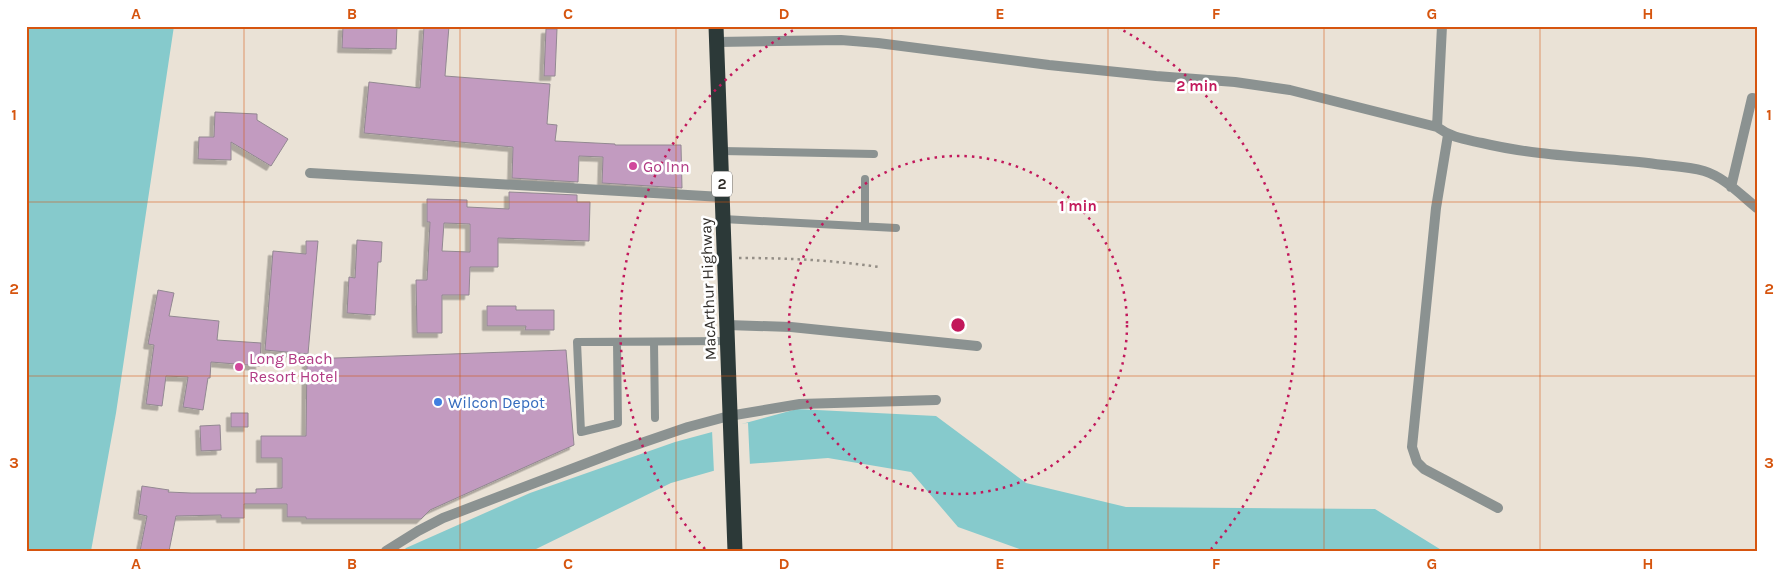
<svg xmlns="http://www.w3.org/2000/svg" width="1783" height="577" font-family="Karla,sans-serif">
	<defs>
		<filter id="shadow"><feDropShadow dx="-4.5" dy="4.5" stdDeviation="0" flood-color="#0004"/></filter>
	</defs>
	<rect width="100%" height="100%" fill="#eae2d6"/>
	<path fill="#86cacc" d="M26,26H174L116,413L91,551H26Z
		M797,409L936,416L1026,483L1126,507L1375,509L1443,551H1025L958,527L911,472L828,458L734,465L671,483L532,551H403L406,548L530,493L675,442Z"/>
	<path fill="#eae2d6" d="M748,423L750,466L734,468L714,473L712,430L734,424Z"/>
	<path fill="#c29bc0" stroke="#928891" fill-rule="evenodd" filter="url(#shadow)" d="M343,26H397L396,49L342,48Z
		M424,26H449L445,76L550,84L547,124L557,125L555,141L615,144V145H681L682,188L602,183L603,157L579,156L578,182L512,178L513,147L364,133L369,82L420,88Z
		M546,29H557L555,76H544Z
		M215,112L257,114V120L288,139L271,166L231,142V160L198,159L199,137H214Z
		M509,192L577,195V202H590L589,241L498,238V267H470L469,295H442V333H417L416,280H427L430,222H427V199L467,200V207L509,209ZM444,223L470,224V252L442,251Z
		M357,240L382,242L381,262H378L375,315L347,313L349,277L355,278Z
		M306,241H318L308,354L265,350L273,251L306,254Z
		M158,290L174,293L169,316L219,321L217,340L261,343L260,366L211,362L210,378H208L203,410L183,407L188,377L166,376L162,406L146,404L154,345L148,344Z
		M487,306H516V310H554V330H525L526,326H487Z
		M566,350L574,445L430,510L421,519H306V517H287V504H244V518H221V515L176,516L169,551H140L147,516L138,514L142,486L169,490L168,492L191,493H256V489L282,488V458H261V436H306L307,359Z
		M231,413H248V427H231Z
		M220,425L221,450L201,451L200,426Z"/>
	<g fill="none" stroke-linecap="round" stroke-linejoin="round">
		<path stroke="#948e86" stroke-width="2.5" stroke-dasharray="2.5 4" stroke-linecap="butt" d="M739,258C786,258 832,260 879,267"/>
		<path stroke="#8b9291" stroke-width="8" d="M721,151L874,154
			M723,219L896,228
			M865,226V179
			M617,342L618,423L581,432L577,342L728,341
			M654,342L655,418"/>
		<path stroke="#8b9291" stroke-width="10" d="M717,42L841,40L878,43L1049,65L1156,76L1235,82L1290,90L1437,127C1452,138 1464,139 1482,143C1536,156 1593,157 1648,163C1666,166 1686,166 1704,171C1724,177 1741,195 1757,208
			M1437,127L1442,26
			M1448,135L1436,208L1412,447L1417,462L1424,469L1498,508
			M310,173L722,197
			M1731,187L1752,98L1757,99
			M727,325L791,327L977,346
			M386,551L418,531L443,518L624,449L688,427L729,416L800,404L936,400"/>
		<path stroke="#2c3938" stroke-width="15" d="M716,26L735,551"/>
	</g>
	<path fill="none" stroke="#d6550f" stroke-width="1" stroke-opacity="0.55" d="M244,26V551M460,26V551M676,26V551M892,26V551M1108,26V551M1324,26V551M1540,26V551M26,202H1757M26,376H1757"/>
	<g fill="none" stroke="#c2185b" stroke-width="2.5" stroke-dasharray="2.5 5">
		<circle cx="958" cy="325" r="169"/>
		<path d="M705 549A338 338 0 0 1 799 27M1117 27A338 338 0 0 1 1211 549"/>
	</g>
	<g fill="#d1479c" stroke="#fff" stroke-width="2">
		<circle cx="633" cy="166" r="5"/>
		<circle cx="239" cy="367" r="5"/>
	</g>
	<circle fill="#3f7fe0" stroke="#fff" stroke-width="2" cx="438" cy="402" r="5"/>
	<g text-anchor="middle" dominant-baseline="central" stroke-width="5" stroke-linejoin="round" paint-order="stroke">
		<rect fill="#fff" stroke="#6f6d6a" stroke-width="1" x="712" y="171.5" width="20" height="25" rx="4"/>
		<g font-size="15" font-weight="bold" fill="#312e2a">
			<text x="722" y="184">2</text>
		</g>
		<g font-size="16" fill="#b23c85" stroke="#fff" text-anchor="start">
			<text x="643" y="166">Go Inn</text>
			<text x="249" y="358">Long Beach<tspan x="249" dy="18">Resort Hotel</tspan></text>
		</g>
		<g font-size="16" fill="#312e2a" stroke="#fff">
			<text transform="translate(708 289) rotate(-92)">MacArthur Highway</text>
		</g>
		<g font-size="16" fill="#366cbe" stroke="#fff" text-anchor="start">
			<text x="448" y="402">Wilcon Depot</text>
		</g>
	</g>
	<circle cx="958" cy="325" r="8" fill="#c2185b" stroke="#fff" stroke-width="2.5"/>
	<g font-size="15" text-anchor="middle" font-weight="bold" fill="#c2185b" stroke="#fff" stroke-width="5" stroke-linejoin="round" paint-order="stroke">
		<text x="1197" y="91">2 min</text>
		<text x="1078" y="211">1 min</text>
	</g>
	<rect width="1783" height="577" fill="none" stroke="#ffffff" stroke-width="55"/>
	<rect x="28" y="28" width="1728" height="522" fill="none" stroke="#d6550f" stroke-width="2"/>
	<g font-size="16" text-anchor="middle" font-weight="bold" fill="#d6550f">
		<text x="136" y="19">A</text>
		<text x="352" y="19">B</text>
		<text x="568" y="19">C</text>
		<text x="784" y="19">D</text>
		<text x="1000" y="19">E</text>
		<text x="1216" y="19">F</text>
		<text x="1432" y="19">G</text>
		<text x="1648" y="19">H</text>
		<text x="14" y="120">1</text>
		<text x="1769" y="120">1</text>
		<text x="14" y="294">2</text>
		<text x="1769" y="294">2</text>
		<text x="14" y="468">3</text>
		<text x="1769" y="468">3</text>
		<text x="136" y="569">A</text>
		<text x="352" y="569">B</text>
		<text x="568" y="569">C</text>
		<text x="784" y="569">D</text>
		<text x="1000" y="569">E</text>
		<text x="1216" y="569">F</text>
		<text x="1432" y="569">G</text>
		<text x="1648" y="569">H</text>
	</g>
</svg>
